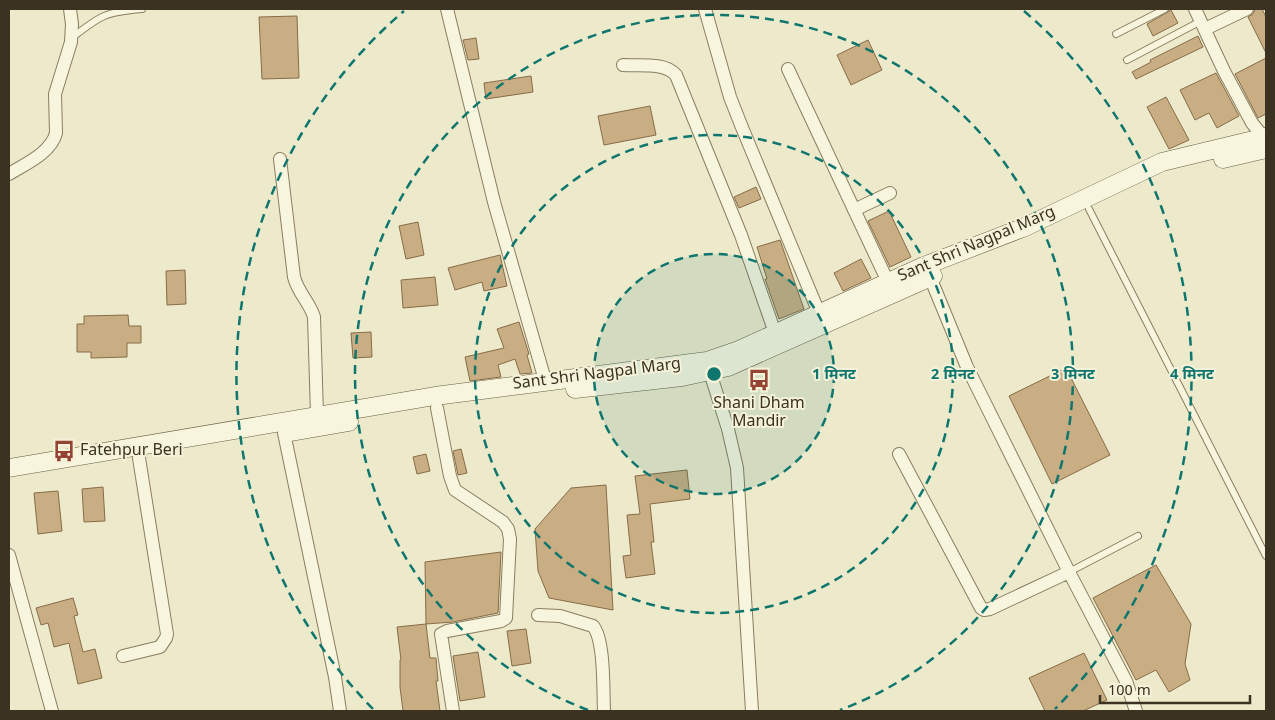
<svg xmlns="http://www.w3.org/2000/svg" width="1275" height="720" font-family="Georgia,'Noto Sans Devanagari',serif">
	<rect width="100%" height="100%" fill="#ede9cb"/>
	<path fill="#c9ad83" stroke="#876c47" d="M1255,9H1262L1266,17V53L1248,17L1253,14Z
		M1171,10L1178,23L1153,36L1147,24Z
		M297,16L299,78L262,79L259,17Z
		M1198,36L1203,47L1136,79L1132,72L1151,62L1150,60Z
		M476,38L479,59L468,60L463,40Z
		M868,40L882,70L851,85L837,55Z
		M1266,58V114L1258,118L1235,74Z
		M1216,73L1239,116L1217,128L1209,113L1195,120L1180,90Z
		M531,76L533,92L486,99L484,83Z
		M1166,97L1189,140L1169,149L1147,107Z
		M650,106L656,135L604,145L598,116Z
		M756,187L761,199L739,208L734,197Z
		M889,211L911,257L890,267L868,221Z
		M418,222L424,255L406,259L399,226Z
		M780,240L804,309L779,319L765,279H767L757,247Z
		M500,255L507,286L484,291L482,282L455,290L448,268Z
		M861,259L871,278L843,291L834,273Z
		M185,270L186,304L167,305L166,271Z
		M435,277L438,305L403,308L401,280Z
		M128,315L129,326H141V343H127V357L91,358V352H77V324H84V316Z
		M519,322L529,354L527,355L532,373L520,374L515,359L498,365L501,377L470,381L465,357L504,348L497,329Z
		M371,332L372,357L353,358L351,333Z
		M1066,368L1110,455L1052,484L1009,396Z
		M461,449L467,473L458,475L453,451Z
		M426,454L430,471L417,474L413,457Z
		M687,470L690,499L650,504L654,542H651L655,574L626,578L623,556L631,555L627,515L640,514L635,476Z
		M606,485L613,610L549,598L538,571L535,529L571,488Z
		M103,487L105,521L84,522L82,489Z
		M58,491L62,531L38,534L34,493Z
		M501,552L498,613L453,622L426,624L425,562Z
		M1156,565L1191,624L1185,664L1190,680L1169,692L1156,670L1136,680L1093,598Z
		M73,598L78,615L74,616L83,652L95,649L102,678L78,684L69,643L54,647L48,623L41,625L36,608Z
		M426,624L430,658H436L438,681H436L440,711H403L400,687V660H401L397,627Z
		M526,629L531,663L512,666L507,631Z
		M478,652L485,697L460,701L453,656Z
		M1084,653L1107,700L1083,711H1045L1029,678Z"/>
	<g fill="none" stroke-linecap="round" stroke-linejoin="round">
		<g stroke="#897d60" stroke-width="8">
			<path id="lane" d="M1116,34L1165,9
				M73,37C101,15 106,12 142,9
				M1127,60L1201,21
				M1089,209L1266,556
				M1069,572L1138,536"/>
		</g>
		<g stroke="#897d60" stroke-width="14">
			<path id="street" d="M447,9L494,202L545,380
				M705,9L730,97L741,125L819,313
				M1195,9L1224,71L1252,123L1266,140
				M1205,29L1247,9
				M623,65C639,66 665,62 676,75L741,235L775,333
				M788,69L888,282
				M280,159L294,277C298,293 310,303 314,317L317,415
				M9,174C25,164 51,153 56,133L55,94L71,42L72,24L70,9
				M854,210L890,193
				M930,277L967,367L1069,572L1126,681L1136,711
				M707,363L728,429L737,468L752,711
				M437,408L450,476L455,490L503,522L508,529L510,539L506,618L501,621L447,631L441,634L453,711
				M284,433L335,677L340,711
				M899,454L981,608L984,610L990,609L1069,572
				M9,555L52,711
				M538,615L560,616L593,626C605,640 603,692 604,711
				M123,656L160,647L166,638L167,634L139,458"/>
		</g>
		<g stroke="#6b5e43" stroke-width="19">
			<path id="secondary" d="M1223,159L1266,149
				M575,389L682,377L728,367L933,276
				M291,432L349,422
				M9,468L435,396L707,361L739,350L924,266L1025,227L1162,162L1266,137"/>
		</g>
		<use href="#lane" stroke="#f8f5de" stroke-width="6"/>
		<use href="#street" stroke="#f8f5de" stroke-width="12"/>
		<use href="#secondary" stroke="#f8f5de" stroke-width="18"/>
	</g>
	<circle cx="714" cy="374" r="120" fill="#0f766e" fill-opacity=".12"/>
	<g fill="none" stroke="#0f766e" stroke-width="2.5" stroke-dasharray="9 6">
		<circle cx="714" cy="374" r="120"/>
		<circle cx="714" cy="374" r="239"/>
		<path d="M588 710A359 359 0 1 1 840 710"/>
		<path d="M373 709A478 478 0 0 1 404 11M1024 11A478 478 0 0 1 1055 709"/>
	</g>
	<defs>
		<g id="bus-bare" transform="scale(1.725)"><path d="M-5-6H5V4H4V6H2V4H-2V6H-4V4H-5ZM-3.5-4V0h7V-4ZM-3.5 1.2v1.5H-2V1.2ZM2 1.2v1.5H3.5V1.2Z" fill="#954433" stroke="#f5f2da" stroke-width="2.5" paint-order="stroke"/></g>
	</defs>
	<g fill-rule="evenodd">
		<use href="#bus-bare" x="759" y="380"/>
		<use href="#bus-bare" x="64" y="451"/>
	</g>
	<g text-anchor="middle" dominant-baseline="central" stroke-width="4" stroke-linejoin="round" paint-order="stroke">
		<g font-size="16" fill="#3b3222" stroke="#f5f2da">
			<text transform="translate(977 245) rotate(-23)">Sant Shri Nagpal Marg</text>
			<text transform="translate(597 375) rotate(-7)">Sant Shri Nagpal Marg</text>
		</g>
		<g font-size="16" fill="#3b3222" stroke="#f5f2da">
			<text x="759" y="404">Shani Dham<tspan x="759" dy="18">Mandir</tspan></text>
			<text x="80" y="451" text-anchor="start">Fatehpur Beri</text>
		</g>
	</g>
	<circle cx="714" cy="374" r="8" fill="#0f766e" stroke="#f5f2da" stroke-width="2.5"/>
	<g font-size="15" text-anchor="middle" font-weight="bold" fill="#0f766e" stroke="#f5f2da" stroke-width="4" stroke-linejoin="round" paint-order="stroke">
		<text x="834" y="379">1 मिनट</text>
		<text x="953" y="379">2 मिनट</text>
		<text x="1073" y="379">3 मिनट</text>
		<text x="1192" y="379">4 मिनट</text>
	</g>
	<rect width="1275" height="720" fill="none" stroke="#3b3222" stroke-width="20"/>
	<path d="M1100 695v8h150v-8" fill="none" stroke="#3b3222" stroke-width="2.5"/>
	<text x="1108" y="695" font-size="15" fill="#3b3222" stroke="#f5f2da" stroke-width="4" paint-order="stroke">100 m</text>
</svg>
